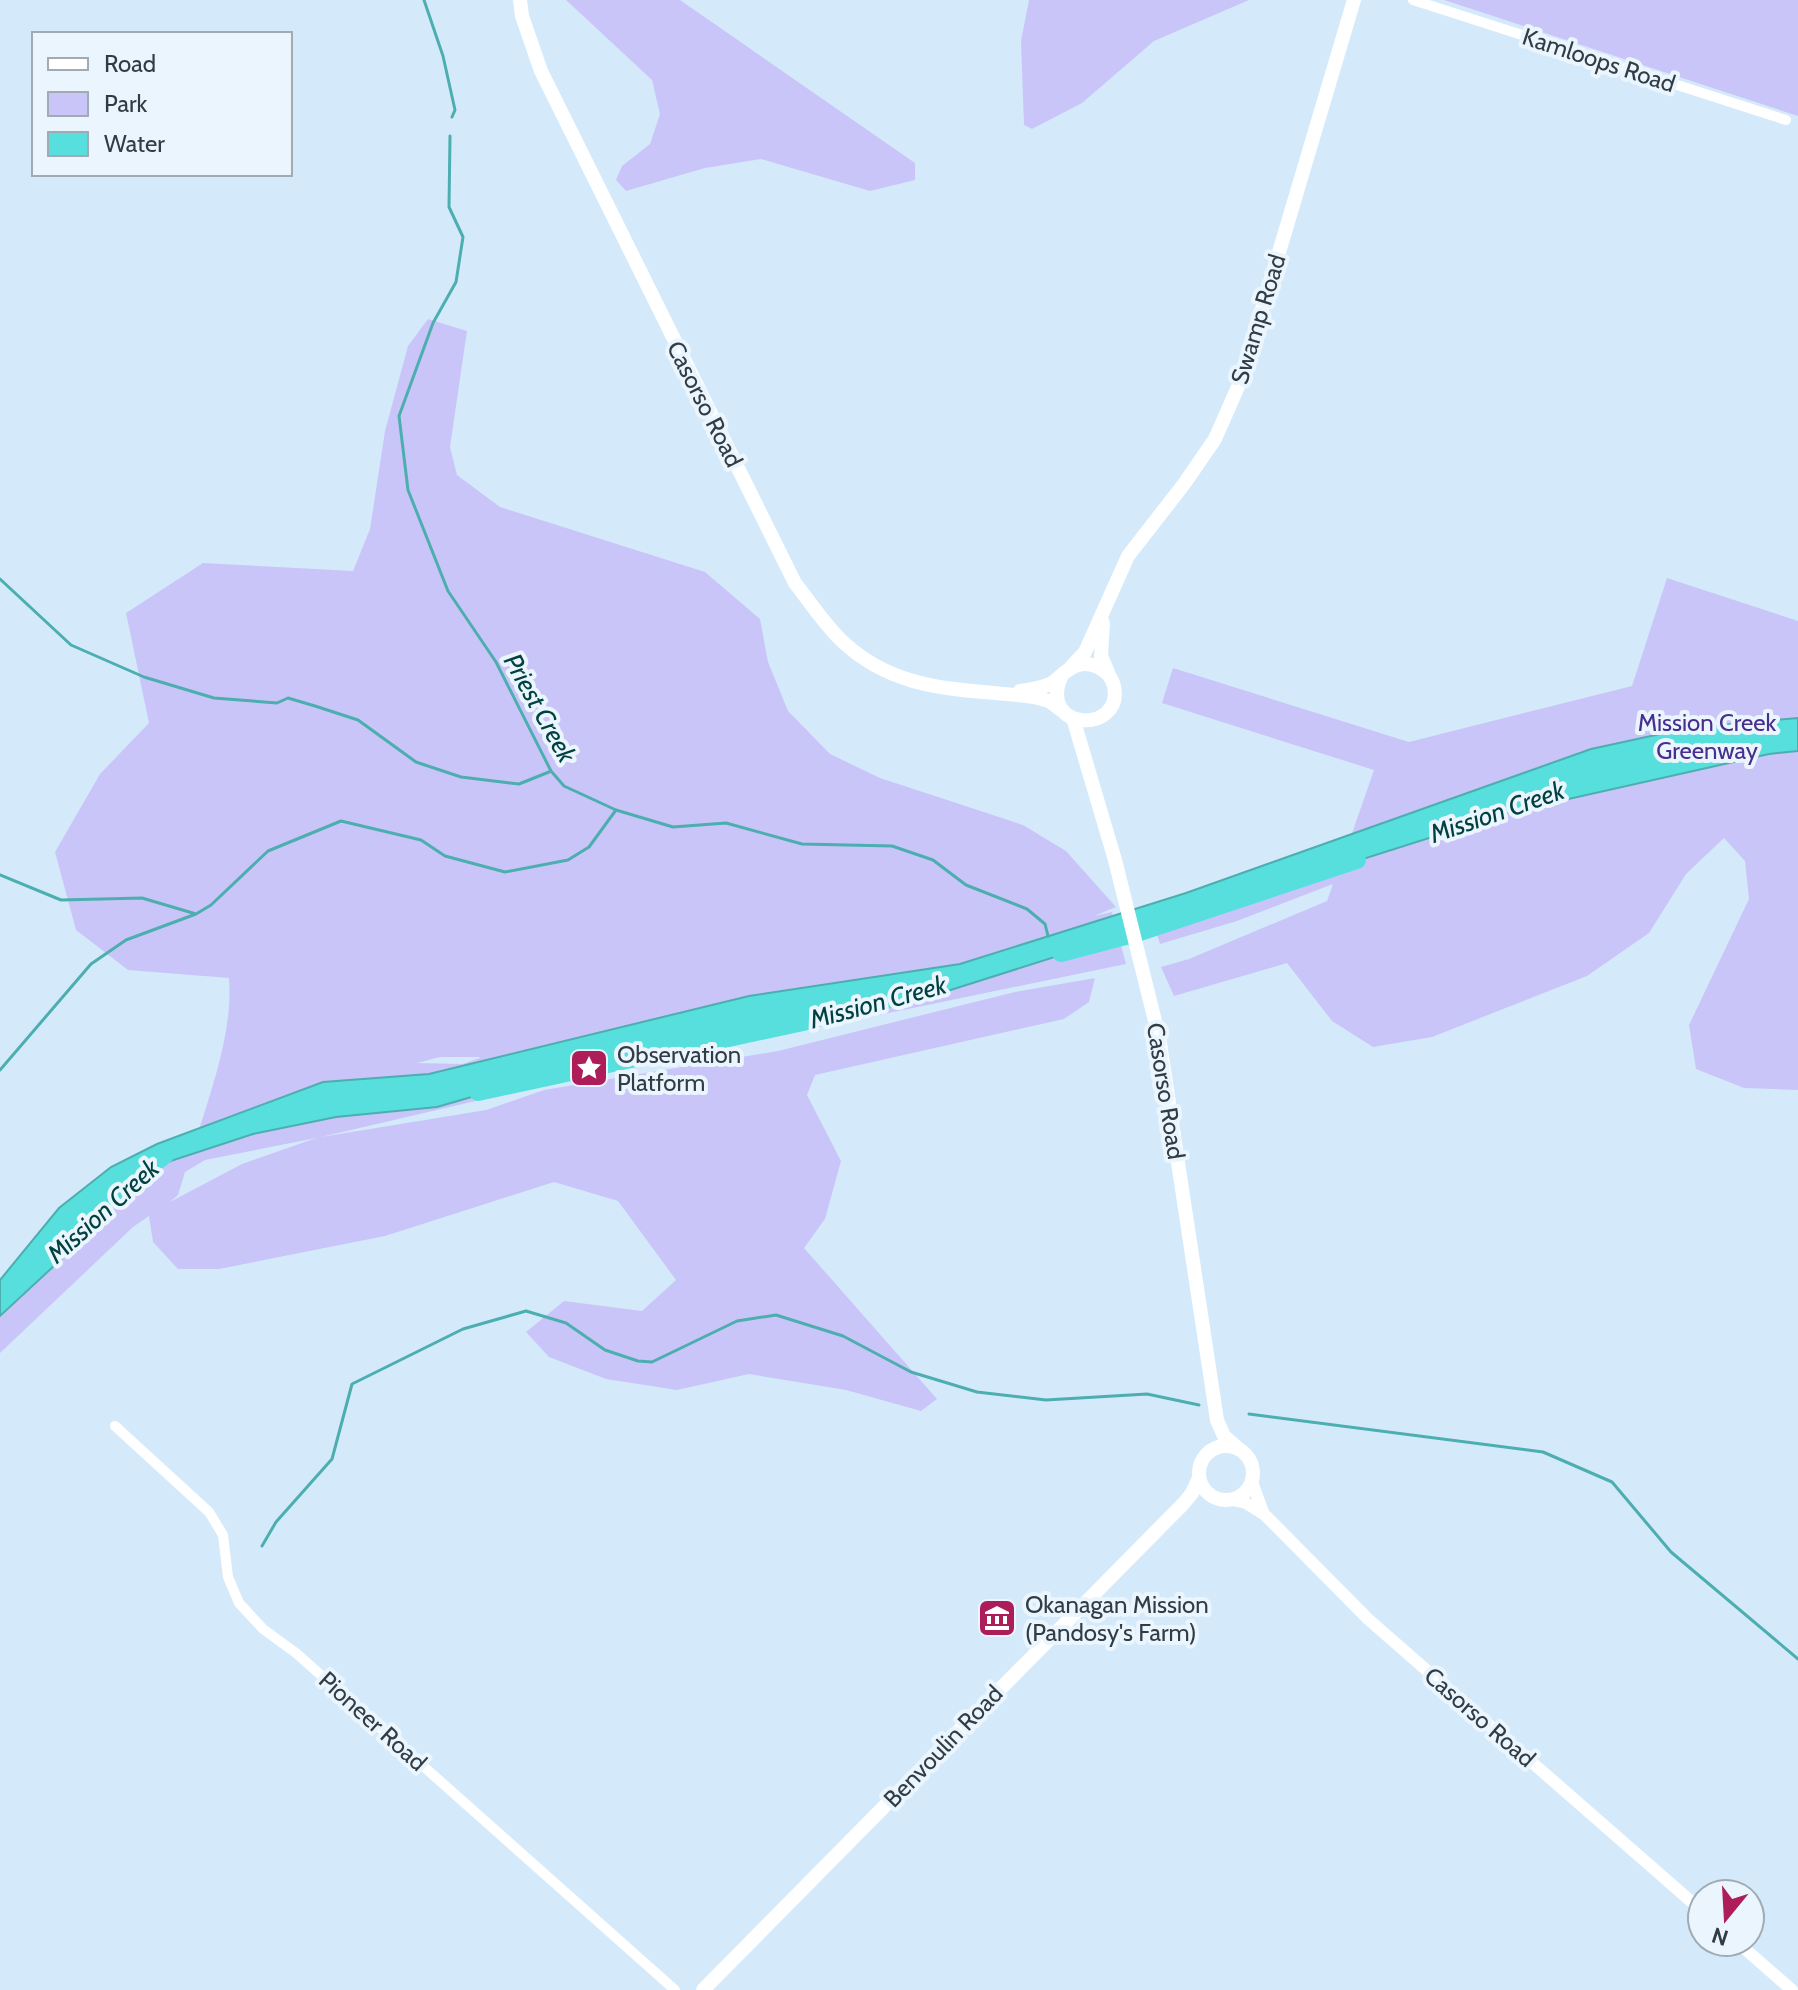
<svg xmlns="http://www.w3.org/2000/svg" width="1798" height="1990" font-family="Cabin,sans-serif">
	<rect width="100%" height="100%" fill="#d4eafb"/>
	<path fill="#cac5f9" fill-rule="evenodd" d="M566,0H680L915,163V180L870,191L761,159L705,168L626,191L616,180L622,166L650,144L660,114L652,80Z
		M1029,0H1249L1154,41L1082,103L1032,129L1024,125L1021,41Z
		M1444,0H1798V116Z
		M428,319L467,331L450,447L457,475L500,507L705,572L760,619L768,662L788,711L830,754L880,778L1023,825L1066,851L1116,907L1094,916L1112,912L1126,964L845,1022L601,1065L480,1100L321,1137L486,1110L544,1090L778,1051L1015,992L1095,978L1089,1002L1064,1019L815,1075L807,1095L841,1161L825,1219L804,1248L937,1399L921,1411L846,1390L749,1374L677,1390L606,1379L549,1357L526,1332L564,1301L642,1311L676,1280L618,1201L554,1182L385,1236L219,1269H178L153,1242L149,1216L133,1227L0,1353V1286L180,1137L198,1133C213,1085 233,1029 229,978L128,970L76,930L55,852L100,774L149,723L126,613L203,563L353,571L370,529L385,431L408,346ZM440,1057H479L480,1058L462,1064L417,1063ZM316,1138L242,1164L170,1202L178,1195L185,1172L205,1160Z
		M1667,578L1798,621V1090L1744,1088L1696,1069L1689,1025L1749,899L1745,861L1724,838L1686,874L1649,933L1587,976L1432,1037L1373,1047L1332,1021L1287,963L1174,996L1161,967L1189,959L1327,901L1333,884L1237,921L1160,944L1150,912L1350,839L1374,770L1162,703L1173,668L1409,742L1632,686Z"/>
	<path fill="#57dfdd" stroke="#4caeaf" stroke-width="2" d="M1798,718V751L1769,754L1511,812L938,994L815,1012L719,1039L613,1056L437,1107L336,1117L253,1134L140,1171L69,1252L0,1316V1280L59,1208L111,1167L157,1144L323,1082L429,1074L749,996L960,964L1186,893L1591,749L1688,728Z"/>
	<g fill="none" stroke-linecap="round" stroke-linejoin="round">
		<path stroke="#4caeaf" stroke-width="3" d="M424,0L443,56L455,110L452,117
			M450,136L449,207L463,237L456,282L433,323L399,416L408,490L448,591L496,662L551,771L564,786L616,810L673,827L726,823L802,844L892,846L933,860L966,885L1027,909L1045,924L1048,936
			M0,579L71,645L144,677L214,698L277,703L288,698L315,706L358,720L416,762L461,777L519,784L549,772
			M0,875L61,900L142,898L196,914
			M0,1070L91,964L126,940L196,914L211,905L268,851L341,821L421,840L445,856L505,872L568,860L589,847L616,810
			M1249,1414L1543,1452L1612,1482L1671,1552L1798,1659
			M262,1546L276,1522L332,1459L352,1384L463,1329L526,1311L566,1323L605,1350L638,1361L652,1362L737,1321L776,1315L843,1336L911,1372L977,1392L1046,1400L1147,1394L1199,1405"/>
		<path stroke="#57dfdd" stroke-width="18" d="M1061,953L1137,933L1357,860
			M478,1092L803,1022L897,997
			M119,1190L165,1155"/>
		<path stroke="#fff" stroke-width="10" d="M1413,0L1786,120
			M115,1426L209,1512L223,1535L228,1577L239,1603L263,1629L296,1653L675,1990"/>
		<path stroke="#fff" stroke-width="12" d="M1252,1482L1263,1512
			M1233,1500L1246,1503L1265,1515L1368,1619L1702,1911
			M1737,1942L1792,1990"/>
		<path stroke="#fff" stroke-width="14" d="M520,0L522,16L541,71L795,583C810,602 824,624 842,641C898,694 963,688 1034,697L1049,701L1065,713
			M1103,623L1101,656L1108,672
			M1071,667L1085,652L1128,556L1184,484L1215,439L1241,380L1354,0
			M1020,691C1030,690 1040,688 1050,684C1058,680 1062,673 1070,669C1086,658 1109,667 1114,686C1124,734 1038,732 1061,677
			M1073,718L1115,860L1159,1037L1217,1420L1224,1436L1240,1450
			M1199 1473a27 27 0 1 1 54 0a27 27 0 1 1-54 0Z
			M703,1990L1184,1503L1192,1493L1199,1478"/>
	</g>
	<defs>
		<g id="sight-square" transform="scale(2)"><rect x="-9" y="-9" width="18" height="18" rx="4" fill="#ac1d59" stroke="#eaf5fe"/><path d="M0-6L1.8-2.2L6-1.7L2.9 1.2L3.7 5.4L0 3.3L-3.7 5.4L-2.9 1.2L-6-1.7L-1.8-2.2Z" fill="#fff"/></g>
		<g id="museum-square" transform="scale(2)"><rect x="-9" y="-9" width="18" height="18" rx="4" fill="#ac1d59" stroke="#eaf5fe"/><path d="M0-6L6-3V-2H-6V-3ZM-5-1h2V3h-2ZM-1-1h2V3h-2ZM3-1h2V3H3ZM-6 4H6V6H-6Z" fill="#fff"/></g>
	</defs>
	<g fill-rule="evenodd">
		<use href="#sight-square" x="589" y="1068"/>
		<use href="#museum-square" x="997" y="1618"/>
	</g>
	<g text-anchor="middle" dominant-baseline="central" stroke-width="8" stroke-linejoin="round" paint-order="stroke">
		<g font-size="24" fill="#313c44" stroke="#eaf5fe">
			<text transform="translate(1599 60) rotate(18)">Kamloops Road</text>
			<text transform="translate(1258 319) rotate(-73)">Swamp Road</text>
			<text transform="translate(705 404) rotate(63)">Casorso Road</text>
			<text transform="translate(1166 1091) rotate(81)">Casorso Road</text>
			<text transform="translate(1480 1717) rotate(41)">Casorso Road</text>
			<text transform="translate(373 1721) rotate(42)">Pioneer Road</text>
			<text transform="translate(943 1746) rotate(-46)">Benvoulin Road</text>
		</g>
		<g font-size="24" fill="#472f8d" stroke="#eaf5fe">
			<text x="1707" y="722">Mission Creek<tspan x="1707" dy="28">Greenway</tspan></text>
		</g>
		<g font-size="24" fill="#313c44" stroke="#eaf5fe" text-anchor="start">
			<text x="617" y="1054">Observation<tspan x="617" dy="28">Platform</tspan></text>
			<text x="1025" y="1604">Okanagan Mission<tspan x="1025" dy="28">(Pandosy's Farm)</tspan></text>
		</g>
		<g font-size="26" font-style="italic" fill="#004140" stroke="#eaf5fe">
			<text transform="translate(540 708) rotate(61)">Priest Creek</text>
			<text transform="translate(1497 812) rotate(-19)">Mission Creek</text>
			<text transform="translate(878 1002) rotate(-15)">Mission Creek</text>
			<text transform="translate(103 1211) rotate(-42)">Mission Creek</text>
		</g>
	</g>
	<rect x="32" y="32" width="260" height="144" fill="#eaf5fe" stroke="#a0abb4" stroke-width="2"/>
	<rect x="48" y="58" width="40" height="12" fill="#ffffff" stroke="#a0abb4" stroke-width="2"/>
	<text x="104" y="72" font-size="24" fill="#313c44">Road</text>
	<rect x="48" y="92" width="40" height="24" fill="#cac5f9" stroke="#a0abb4" stroke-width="2"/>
	<text x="104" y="112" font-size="24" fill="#313c44">Park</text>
	<rect x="48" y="132" width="40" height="24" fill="#57dfdd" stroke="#a0abb4" stroke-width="2"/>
	<text x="104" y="152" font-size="24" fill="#313c44">Water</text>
	<g transform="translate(1726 1918) rotate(198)"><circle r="38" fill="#eaf5fe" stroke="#a0abb4" stroke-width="2"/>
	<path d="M0-6L14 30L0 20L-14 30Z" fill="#ac1d59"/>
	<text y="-12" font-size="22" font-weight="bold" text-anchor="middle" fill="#313c44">N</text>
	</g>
</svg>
